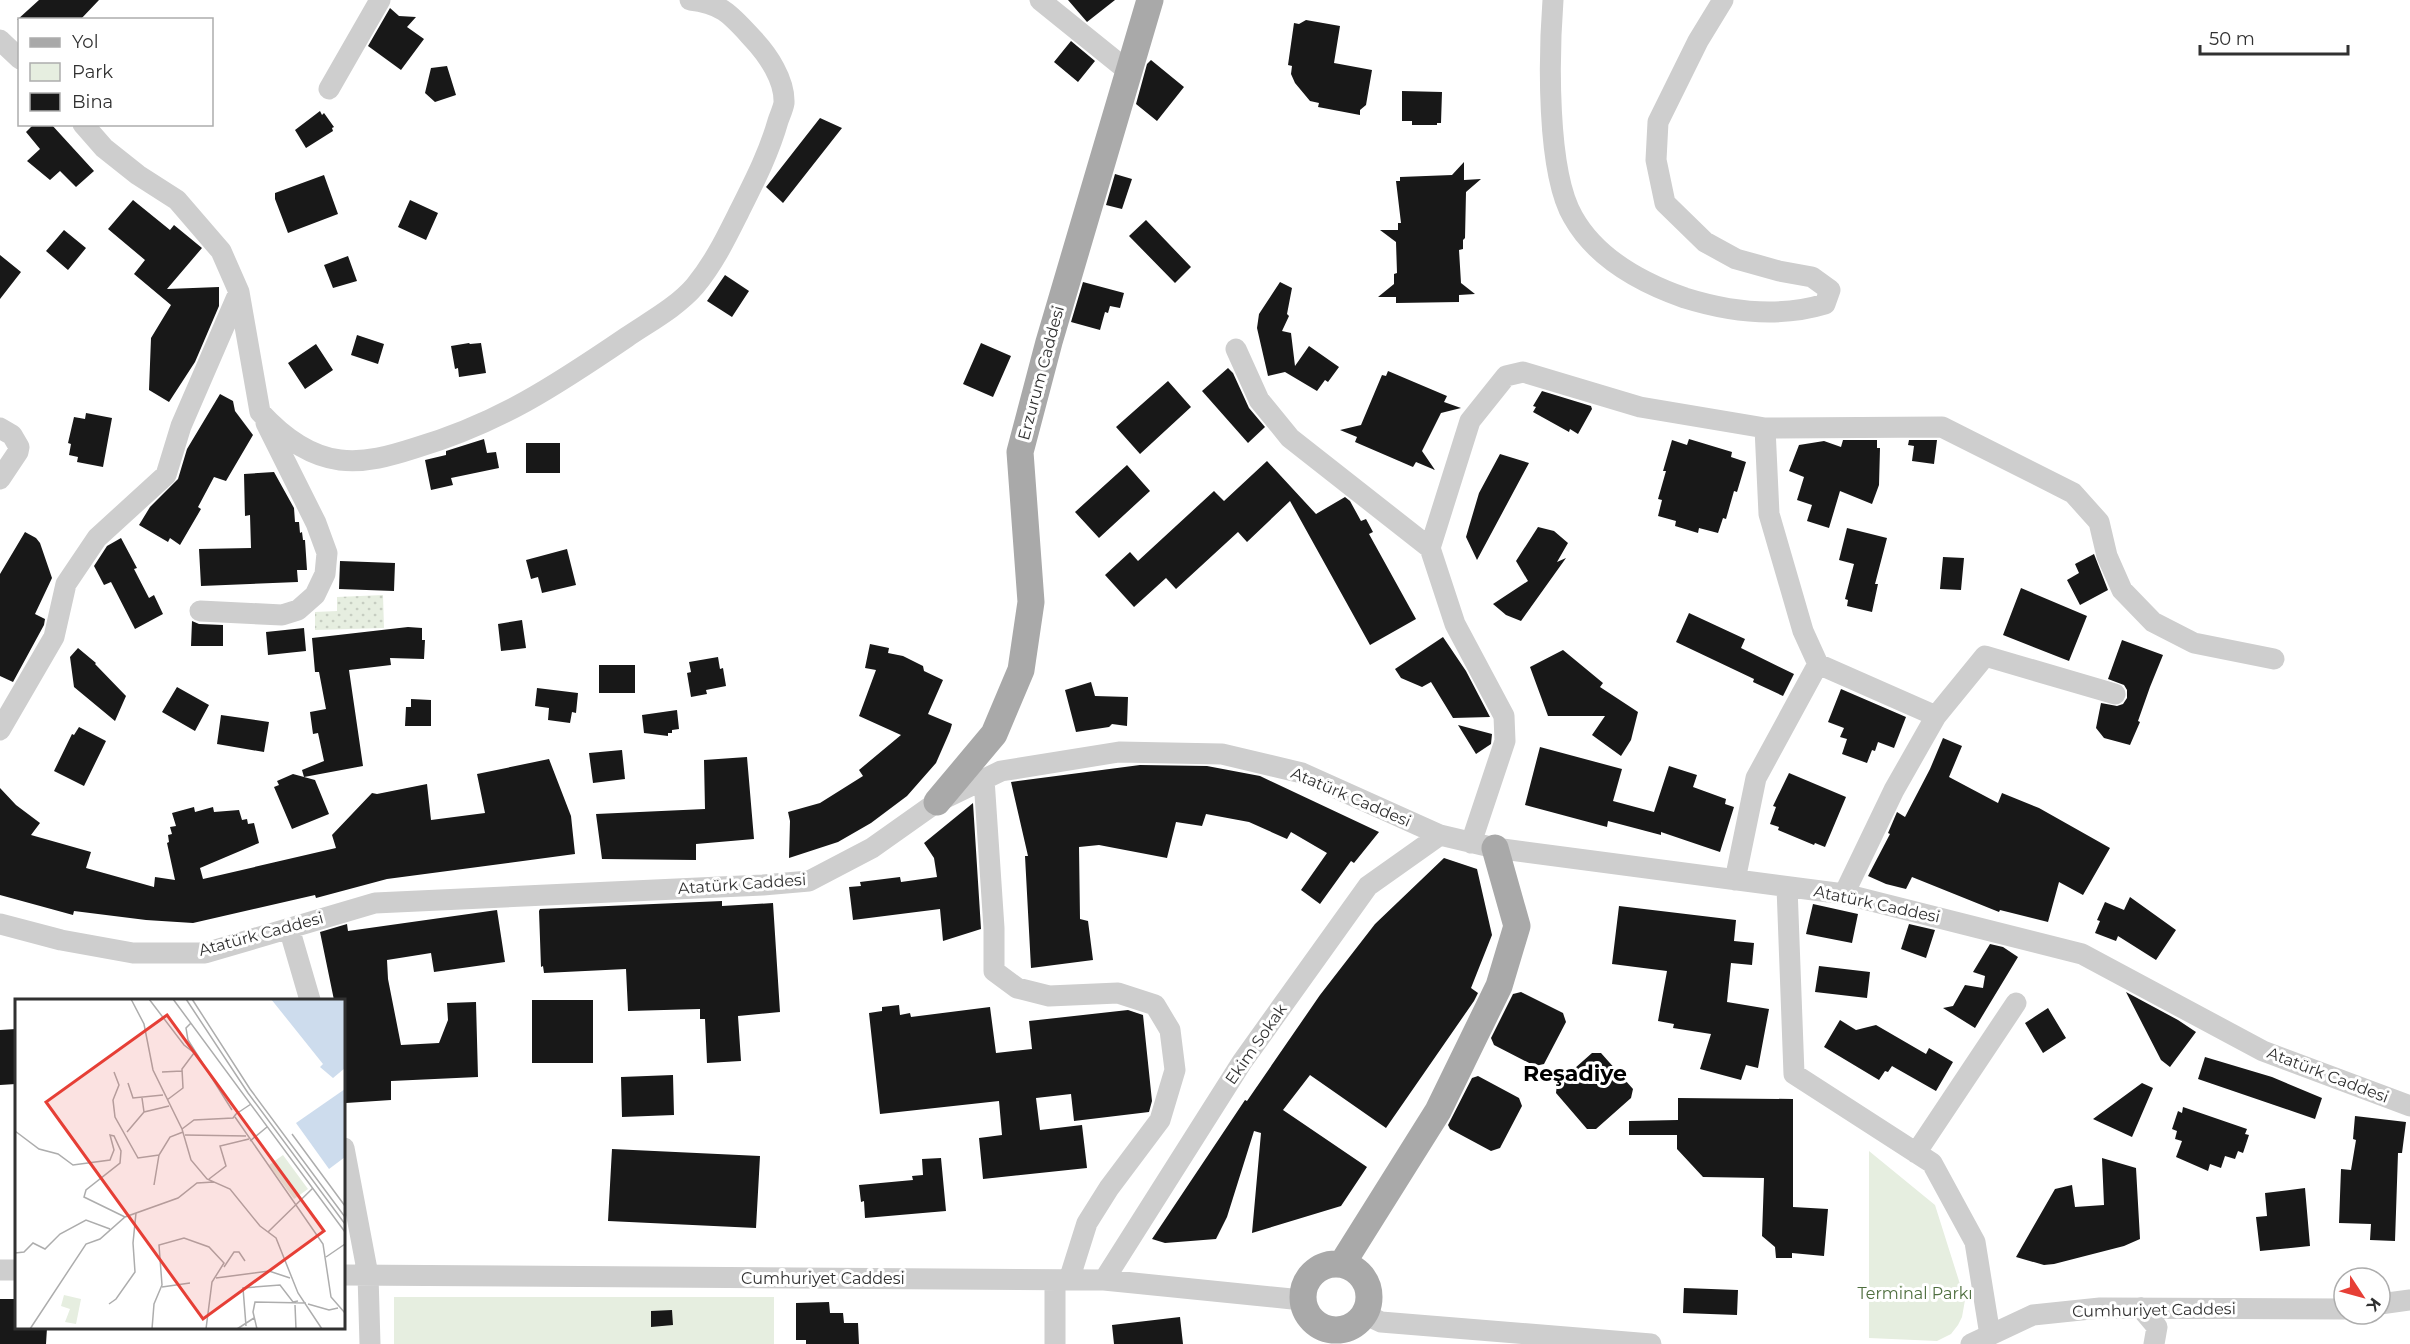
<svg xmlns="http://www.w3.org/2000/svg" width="2410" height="1344" font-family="Montserrat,sans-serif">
	<defs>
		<pattern id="garden-dots" width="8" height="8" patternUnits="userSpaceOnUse" patternTransform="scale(1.5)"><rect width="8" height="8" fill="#e6eee0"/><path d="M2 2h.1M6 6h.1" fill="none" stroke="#c6cdc1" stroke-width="1.8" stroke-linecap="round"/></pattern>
	</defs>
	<rect width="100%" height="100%" fill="#fff"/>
	<path fill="#e6eee0" d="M1869,1151L1935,1205L1965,1300L1962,1317L1958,1325L1951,1334L1937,1341L1869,1338Z
		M394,1297H774V1344H394Z"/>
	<path fill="url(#garden-dots)" d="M383,595L384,628L315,630V612L337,611V597Z"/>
	<path fill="#181818" d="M39,0H99L80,20H17Z
		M1068,0H1115L1087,22Z
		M390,8L399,16L416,17L407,27L424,39L401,70L368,46Z
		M1306,20L1340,26L1334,63L1372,70L1366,105L1360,110V115L1318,107L1319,103L1310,101L1295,83L1291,74L1292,66L1288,65L1294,23L1299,24Z
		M1071,41L1095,61L1078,82L1054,62Z
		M1151,60L1184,87L1157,121L1136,104L1147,64Z
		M447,66L456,95L435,102L425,93L431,68Z
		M1402,91L1442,92L1441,123H1437V125H1412V121H1402Z
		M320,111L322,115L324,113L334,127L332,128L333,131L306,148L295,130Z
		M820,118L842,128L783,203L766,187Z
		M34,124H51L94,171L76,187L60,171L50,180L27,161L40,149L26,132Z
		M1464,162V180L1481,179L1466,192L1465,238L1463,240V249L1459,250L1461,283L1475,294L1459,295V302L1396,303V297H1378L1394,284V274L1397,273L1396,242L1380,230H1398V223H1401L1396,181H1400V177L1452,175Z
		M1115,174L1132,179L1122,209L1106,205Z
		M324,175L338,214L288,233L275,199V193Z
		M133,200L170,230L174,225L202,248L167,289L219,287V306L195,362L169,402L149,390L151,338L171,305L134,274L145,260L108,229Z
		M410,200L438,213L426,240L398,227Z
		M1146,220L1191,267L1175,283L1129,236Z
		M64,230L86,248L68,270L46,251Z
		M0,255L21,272L0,299Z
		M348,256L357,281L333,288L324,265Z
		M725,275L749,291L732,317L707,301Z
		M1083,282L1124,293L1120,308L1110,306L1108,313L1105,312L1100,330L1071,322Z
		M1280,282L1292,288L1287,314L1289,316L1282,331L1291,333L1295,366L1309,346L1339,367L1328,382L1325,380L1317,391L1285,372L1268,376L1257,328L1259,314Z
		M357,335L384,344L378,364L351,355Z
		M469,343L470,344L481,343L486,373L459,377L458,368L455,369L451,346Z
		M981,343L1011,356L993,397L963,384Z
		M316,344L333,370L305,389L288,363Z
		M1228,368L1233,373L1249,408L1265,427L1248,443L1202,391Z
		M1388,371L1447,396L1444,402L1461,408L1441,413L1422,451L1435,470L1416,462L1413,467L1355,442L1357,437L1340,430L1361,425L1382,375L1386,376Z
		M1168,381L1191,407L1140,454L1116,427Z
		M1542,391L1591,406L1592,409L1578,434L1570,429L1569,432L1533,412L1536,407L1533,406Z
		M220,394L233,401L235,411L253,435L226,481L214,477L198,507L201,509L180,545L170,538L168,542L139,525L150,507L178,479L187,449Z
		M86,413L112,418L103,467L77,462L78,457L69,455L71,444L68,443L74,417L85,419Z
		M484,439L487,453L496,452L499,468L451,478L453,485L431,490L425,460L446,455V451Z
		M1689,439L1732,452L1731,457L1746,462L1737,492L1734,491L1726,519L1723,518L1718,533L1699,528L1698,533L1675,526L1676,521L1658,516L1662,500L1658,499L1666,471H1663L1672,440L1687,445Z
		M1843,440H1877V448H1880L1879,485L1872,504L1840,491L1829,528L1807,521L1812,505L1797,500L1804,477L1789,471L1799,445L1824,441L1841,447Z
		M1909,440H1937L1934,464L1912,461L1914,446L1908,445Z
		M526,443H560V473H526Z
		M1500,454L1529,463L1477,560L1466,537L1479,493Z
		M1267,461L1316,514L1345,497L1350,501L1361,521L1366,519L1373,532L1369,534L1416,619L1370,645L1290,501L1247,542L1238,532L1176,589L1166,578L1134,607L1105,575L1130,552L1138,561L1214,491L1224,501Z
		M1127,465L1150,491L1099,538L1075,512Z
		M274,472L294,508L295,522H299L300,533L302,532L303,540H305L307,570H297L298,582L201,586L199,549L251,548L250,515L245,516L244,474Z
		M1538,527L1554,531L1568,543L1557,562L1566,558L1521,621L1506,615L1493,604L1528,581L1516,561Z
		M1847,528L1887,538L1875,584H1878L1872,612L1847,606L1848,600L1845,599L1854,564L1839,560Z
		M25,532L36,538L40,543L52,578L35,614L45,619L44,625L13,682L0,676V574Z
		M121,538L137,568L134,569L149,598L154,595L163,614L135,629L111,582L104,585L94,566L107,546Z
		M567,549L576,585L542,593L538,577L531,579L526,560Z
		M2094,554L2108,590L2080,605L2067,580L2079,573L2075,564Z
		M1943,557L1964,558L1961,590L1940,589Z
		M340,561L395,563L394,591L339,589Z
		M2021,588L2087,616L2069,661L2003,635Z
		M1689,613L1745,639L1741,648L1794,674L1783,696L1753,682L1754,679L1676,642Z
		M522,620L526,648L501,651L498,624Z
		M192,621L199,624L223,625V646H191Z
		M408,627L422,628V640H425L424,659L390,658L391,665L349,670L363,766L304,777L302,770L324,761L318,733L313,734L310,712L326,709L319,672H315L312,638Z
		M304,628L306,651L268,655L266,632Z
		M1443,637L1466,671L1490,717L1453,718L1431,682L1422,687L1401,678L1395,669Z
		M2122,640L2163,655L2150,687L2138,721L2140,722L2130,745L2104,738L2096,728L2101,703L2117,706L2123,704L2127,698V690L2124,685L2108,679Z
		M870,644L889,648L888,653L903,656L923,666L924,671L943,680L928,714L952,724L950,731L936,763L907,796L871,823L838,842L789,858L790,821L788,812L820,803L863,776L859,770L901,735L859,716L876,670L865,668Z
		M78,648L96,663L95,664L126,696L115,721L74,687L70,657Z
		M1563,650L1603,683L1600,687L1638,712L1631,740L1621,756L1592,735L1605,716H1548L1530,667Z
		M718,657L720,669L723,668L726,686L706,690L707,694L691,697L687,673L691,672L689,662Z
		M599,665H635V693H599Z
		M1091,682L1095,696L1128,697L1127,726L1112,724L1109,727L1076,732L1065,690Z
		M177,687L209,705L195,731L162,712Z
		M537,688L578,693L576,713L572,712L570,723L548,720L549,708L535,706Z
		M1841,689L1906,717L1894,748L1878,742L1875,751L1872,750L1867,763L1842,754L1847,739L1840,737L1844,728L1828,722Z
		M411,699L431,700V726H405L406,707H411Z
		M677,710L679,729L672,730V733H668V736L644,733L642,715Z
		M221,715L269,722L264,752L217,744Z
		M1458,725L1492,734L1491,744L1476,754Z
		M79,727L106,741L84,786L54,771L72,734L74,735Z
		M1943,738L1962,746L1949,777L1998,803L2002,793L2039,808L2110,848L2083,895L2059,882L2048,922L2000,910L1999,912L1912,877L1906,889L1886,884L1868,876L1890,834L1888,833L1897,812L1905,817L1930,769Z
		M1540,747L1622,769L1613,801L1654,812L1669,766L1697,775L1693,787L1726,799L1725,804L1734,807L1720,852L1661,832V835L1608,821L1607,827L1525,805Z
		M622,750L625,779L593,783L589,753Z
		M747,757L754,839L696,844V860L602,859L596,814L705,809L704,760Z
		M549,759L571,816L575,854L387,879L316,898L315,895L193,923L146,920L74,911L73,915L0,895V788L16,805L40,823L31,835L91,852L86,868L154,887L155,877L175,880L167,843L169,842L168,835L172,834L170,827L176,826L172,813L194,807L195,812L213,807L214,812L239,810L242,820L247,819L248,824L254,823L259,843L200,868L203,879L336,848L332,835L372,793L377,794L427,784L431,820L485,813L477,774Z
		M1140,765L1207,766L1260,776L1379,832L1354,863L1351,861L1320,904L1301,890L1327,853L1291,832L1287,839L1249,822L1206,814L1202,826L1176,822L1167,858L1099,845L1079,847L1080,919L1088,921L1093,960L1031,968L1025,856H1028L1011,782Z
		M1789,773L1846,797L1825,847L1815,843L1814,845L1778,830L1779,827L1770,824L1776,807L1773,806Z
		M293,774L315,780L329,814L292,829L274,787L279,785L277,781Z
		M973,803L981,929L943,941L940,909L853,920L849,887L861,886L860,882L900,877L901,882L937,877L934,858L924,843Z
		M1444,858L1477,869L1492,935L1471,988L1478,993L1474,1001L1386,1128L1310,1075L1283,1110L1367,1167L1341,1206L1252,1233L1261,1133L1254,1131L1227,1217L1216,1239L1165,1243L1152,1239L1245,1100L1247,1101L1320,995L1375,924Z
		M2130,897L2176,930L2156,960L2118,936L2116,941L2095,933L2100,921L2097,920L2105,902L2124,910Z
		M722,901V906L773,903L780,1012L738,1016L741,1061L707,1063L705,1019H700V1009L628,1011L626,969L544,973L543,966L541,967L539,911L540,909Z
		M1813,904L1858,914L1852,943L1806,934Z
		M1619,906L1736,920L1734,941L1754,943L1752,965L1731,963L1727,1002L1769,1009L1758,1068L1746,1065L1741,1080L1700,1069L1711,1034L1673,1028L1674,1024L1658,1021L1667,971L1612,964Z
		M497,910L505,962L434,972L431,953L387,960L388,979L401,1045L439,1043L448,1020L447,1003L476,1002L478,1077L391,1081V1100L346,1103L344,1000H334L320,932L347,924L348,931Z
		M1909,924L1935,930L1926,958L1901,949Z
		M1990,944L2003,947L2018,957L1975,1028L1943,1008L1953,1006L1965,985L1983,988L1985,976L1973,972Z
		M1819,966L1870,972L1867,998L1815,992Z
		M1521,992L1563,1013L1566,1022L1544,1064L1535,1066L1494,1045L1491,1038L1513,994Z
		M2126,992L2178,1020L2196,1032L2170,1067L2161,1060Z
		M532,1000H593V1063H532Z
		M899,1005L900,1015L910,1013L911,1017L990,1007L996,1053L1032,1049L1029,1021L1128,1010L1143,1015L1152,1101L1149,1112L1074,1121L1071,1094L1036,1098L1040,1130L1082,1125L1087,1168L983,1179L979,1138L1002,1135L999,1101L880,1114L869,1013L882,1011V1007Z
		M2048,1008L2066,1038L2043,1053L2025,1023Z
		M1840,1020L1856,1030L1876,1025L1926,1054L1929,1048L1953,1062L1936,1091L1892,1066L1888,1072L1885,1071L1879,1080L1824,1047Z
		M16,1029V1084L0,1085V1030Z
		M1592,1053H1601L1633,1089L1631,1098L1596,1129H1587L1556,1093L1557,1084Z
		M2205,1057L2272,1077L2322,1098L2315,1119L2198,1079Z
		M673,1075L674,1115L622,1117L621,1077Z
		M1478,1076L1519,1098L1522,1106L1500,1148L1491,1151L1450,1129L1448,1125L1472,1078Z
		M2142,1083L2153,1088L2132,1137L2093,1119Z
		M1678,1098L1793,1099V1207L1828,1209L1824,1256L1792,1253V1258H1776L1775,1247L1762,1236L1764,1178L1703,1177L1677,1149V1135H1629V1121L1678,1120Z
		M2183,1107L2247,1129L2245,1134L2249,1135L2243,1153L2238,1151L2235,1159L2225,1156L2221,1168L2210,1164L2208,1171L2176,1157L2182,1141L2175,1139L2177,1131L2172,1129L2178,1111L2182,1113Z
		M2355,1116L2406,1122L2402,1153H2398L2395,1241L2370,1240L2371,1224L2339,1223L2341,1169L2351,1170L2356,1140L2353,1139Z
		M612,1149L760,1156L756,1228L608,1221Z
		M941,1158L946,1211L865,1218L864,1201L861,1202L859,1185L913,1180L912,1176L923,1175L922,1159Z
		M2102,1158L2136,1168L2140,1239L2124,1246L2054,1264L2044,1265L2016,1257L2055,1189L2072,1185L2075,1207L2104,1205Z
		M2305,1188L2310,1246L2260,1251L2256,1217L2267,1216L2265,1193Z
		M1684,1288L1738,1290L1737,1315L1683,1313Z
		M0,1299H16V1328H47L46,1344H0Z
		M829,1302L830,1313H843L844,1323H858L859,1344H806V1340H796V1303Z
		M672,1310L673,1325L651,1327V1311Z
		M1180,1317L1183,1344H1114L1112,1325Z"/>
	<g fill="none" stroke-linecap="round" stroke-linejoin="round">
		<path stroke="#cecece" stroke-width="21" d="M1040,0L1128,71
			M1553,0C1549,53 1546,171 1573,217C1596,258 1642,283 1685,298C1730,312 1779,318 1825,304L1830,290L1812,277L1779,271L1736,259L1705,242L1665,203L1656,160L1658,122L1698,41L1723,0
			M0,40L20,59
			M329,89L380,0
			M83,124L104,148L138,175L177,200L221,251L239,292L260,412C281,435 308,456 340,460C366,463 390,456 415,448C499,423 555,386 627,337C649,322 677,307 695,286C714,263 726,238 739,212C754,182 769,153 778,121C780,115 783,109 784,103C785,80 768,55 753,39C732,16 722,3 690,0
			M1236,349L1259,400L1290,438L1430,548L1455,624L1504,716L1505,741L1471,843
			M0,428L12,435L19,447L18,452L0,479
			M1765,428L1769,514L1803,631L1818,664L1936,716
			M1430,548L1470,421L1506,376L1523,372L1640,407L1765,428L1942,427L2073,493L2099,522L2107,556L2122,590L2153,622L2194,643L2274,659
			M200,611L282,615L298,610L315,595L325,574L327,553L316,523L266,423
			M0,730L54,637L66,584L97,538L166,475L181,426L239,292
			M984,779L994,928V971L1017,988L1049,996L1118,993L1155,1005L1170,1030L1175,1070L1160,1120L1109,1188L1087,1223L1069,1280
			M1735,880L1756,778L1818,664
			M1787,887L1794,1074L1932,1163L1975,1242L1990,1335
			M1844,894L1894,790L1936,716L1985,656L2115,694
			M0,924L61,940L133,953H205L375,903L763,885L809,881L872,848L937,802L1001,771L1119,752L1222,754L1302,773L1440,835L1495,848L1844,894L2082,954L2263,1051L2410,1106
			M289,928L310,1000
			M344,1148L368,1275L370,1344
			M1916,1153L2016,1003
			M0,1270H16
			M344,1275L1104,1280L1302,1300
			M1055,1280V1344
			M1104,1280L1242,1062L1368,886L1440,835
			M2380,1304L2410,1300
			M2141,1308L2157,1327L2154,1344
			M1364,1314L1381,1322L1651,1344
			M1971,1344L2033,1315L2100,1308L2344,1309"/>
		<path stroke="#a9a9a9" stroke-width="27" d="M937,802L994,734L1021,670L1031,602L1020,452L1049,342L1150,0
			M1303 1297a33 33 0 1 1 66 0a33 33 0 1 1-66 0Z
			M1342,1264L1438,1111L1499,986L1517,926L1495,848"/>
	</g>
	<g text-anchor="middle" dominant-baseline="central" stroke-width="6" stroke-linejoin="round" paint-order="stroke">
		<g font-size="16" fill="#313131" stroke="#fff">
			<text transform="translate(1041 373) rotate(-75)">Erzurum Caddesi</text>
			<text transform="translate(1351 797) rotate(23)">Atatürk Caddesi</text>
			<text transform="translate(742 884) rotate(-4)">Atatürk Caddesi</text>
			<text transform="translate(1877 904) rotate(12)">Atatürk Caddesi</text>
			<text transform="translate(261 934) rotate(-15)">Atatürk Caddesi</text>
			<text transform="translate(1256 1044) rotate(-55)">Ekim Sokak</text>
			<text transform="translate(2328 1075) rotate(21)">Atatürk Caddesi</text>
			<text x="823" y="1278">Cumhuriyet Caddesi</text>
			<text transform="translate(2154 1310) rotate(-1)">Cumhuriyet Caddesi</text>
		</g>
		<g font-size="16" fill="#4e6e3e" stroke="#fff">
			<text x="1915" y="1293">Terminal Parkı</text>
		</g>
		<g font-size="22" font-weight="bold" fill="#000" stroke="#fff">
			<text x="1575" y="1073">Reşadiye</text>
		</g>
	</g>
	<g transform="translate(15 999)">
		<rect width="330" height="330" fill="#fff"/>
		<path d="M268,156L293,190L279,200L254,166ZM49,296L66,300L61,325L50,323L55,310L46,307Z" fill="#e6eee0"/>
		<path d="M256,0H330V69L318,79L305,68L308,65ZM330,90V158L314,170L281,124Z" fill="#cddced"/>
		<path fill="none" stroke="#adadad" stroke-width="1.5" d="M116,0L129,25L138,71L167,130L176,161L192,180L215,190L245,227L261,239L283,294L307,330M134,0L169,46L182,56M158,0L330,233M171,0L233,94L330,225M177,0L235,90L330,218M176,24L171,29L173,41L217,111M99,73L104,86L98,101L100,118L123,159L144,156M147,73L167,72M113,84L118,99L148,96M152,101L168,89L167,70L179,54M129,113L154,107M221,115L236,105M220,118L308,245L316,298L330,314M167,130L179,121L218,119L221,115M0,132L24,150L43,155L58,166L95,161L99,151L95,136L99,137L106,152L105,164L71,191L69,198L110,218M112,133L129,113L127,99M277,135L330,207M170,136L231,137M235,142L252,128M194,180L211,167L205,147L234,140M139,186L144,156L155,138L168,133M253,233L298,189M0,254L9,253L18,244L30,250L45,235L71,221L95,230M311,258L330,245M209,268L219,253H224L230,262M201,279L254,272L275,279M147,288L175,284M94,305L101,300L120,273L118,244L121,214M293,305L314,311L323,309M280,306L281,330M231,327L228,289L265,286L278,303L283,302M15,330L71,245L85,240L110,218L163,199L182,184L199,183M137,330L139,305L147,286L144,246L169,239L194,248L209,264L197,283L191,330M222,330L239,319M242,330L238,313L240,303L291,304"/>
		<path fill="#e63f36" fill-opacity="0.15" stroke="#e63f36" stroke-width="3" d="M152,16L309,232L188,320L31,103Z"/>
		<rect width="330" height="330" fill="none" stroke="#313131" stroke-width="3"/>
	</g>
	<rect x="18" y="18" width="195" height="108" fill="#ffffff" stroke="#adadad" stroke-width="1.5"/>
	<rect x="30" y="38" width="30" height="9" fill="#a9a9a9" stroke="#adadad" stroke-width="1.5"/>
	<text x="72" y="48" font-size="18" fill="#313131">Yol</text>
	<rect x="30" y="63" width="30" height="18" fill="#e6eee0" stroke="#adadad" stroke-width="1.5"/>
	<text x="72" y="78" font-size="18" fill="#313131">Park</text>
	<rect x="30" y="93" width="30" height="18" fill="#181818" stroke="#adadad" stroke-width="1.5"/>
	<text x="72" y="108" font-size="18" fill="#313131">Bina</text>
	<g transform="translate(2362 1296) rotate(126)"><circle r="28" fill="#ffffff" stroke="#adadad" stroke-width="1.5"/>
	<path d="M0-4.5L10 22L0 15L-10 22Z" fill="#e63f36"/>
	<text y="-9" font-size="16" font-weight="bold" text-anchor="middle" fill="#313131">K</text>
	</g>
	<path d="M2200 45v9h148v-9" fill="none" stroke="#313131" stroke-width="3"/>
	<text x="2209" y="45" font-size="18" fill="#313131" stroke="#ffffff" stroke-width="4.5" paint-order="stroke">50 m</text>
</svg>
